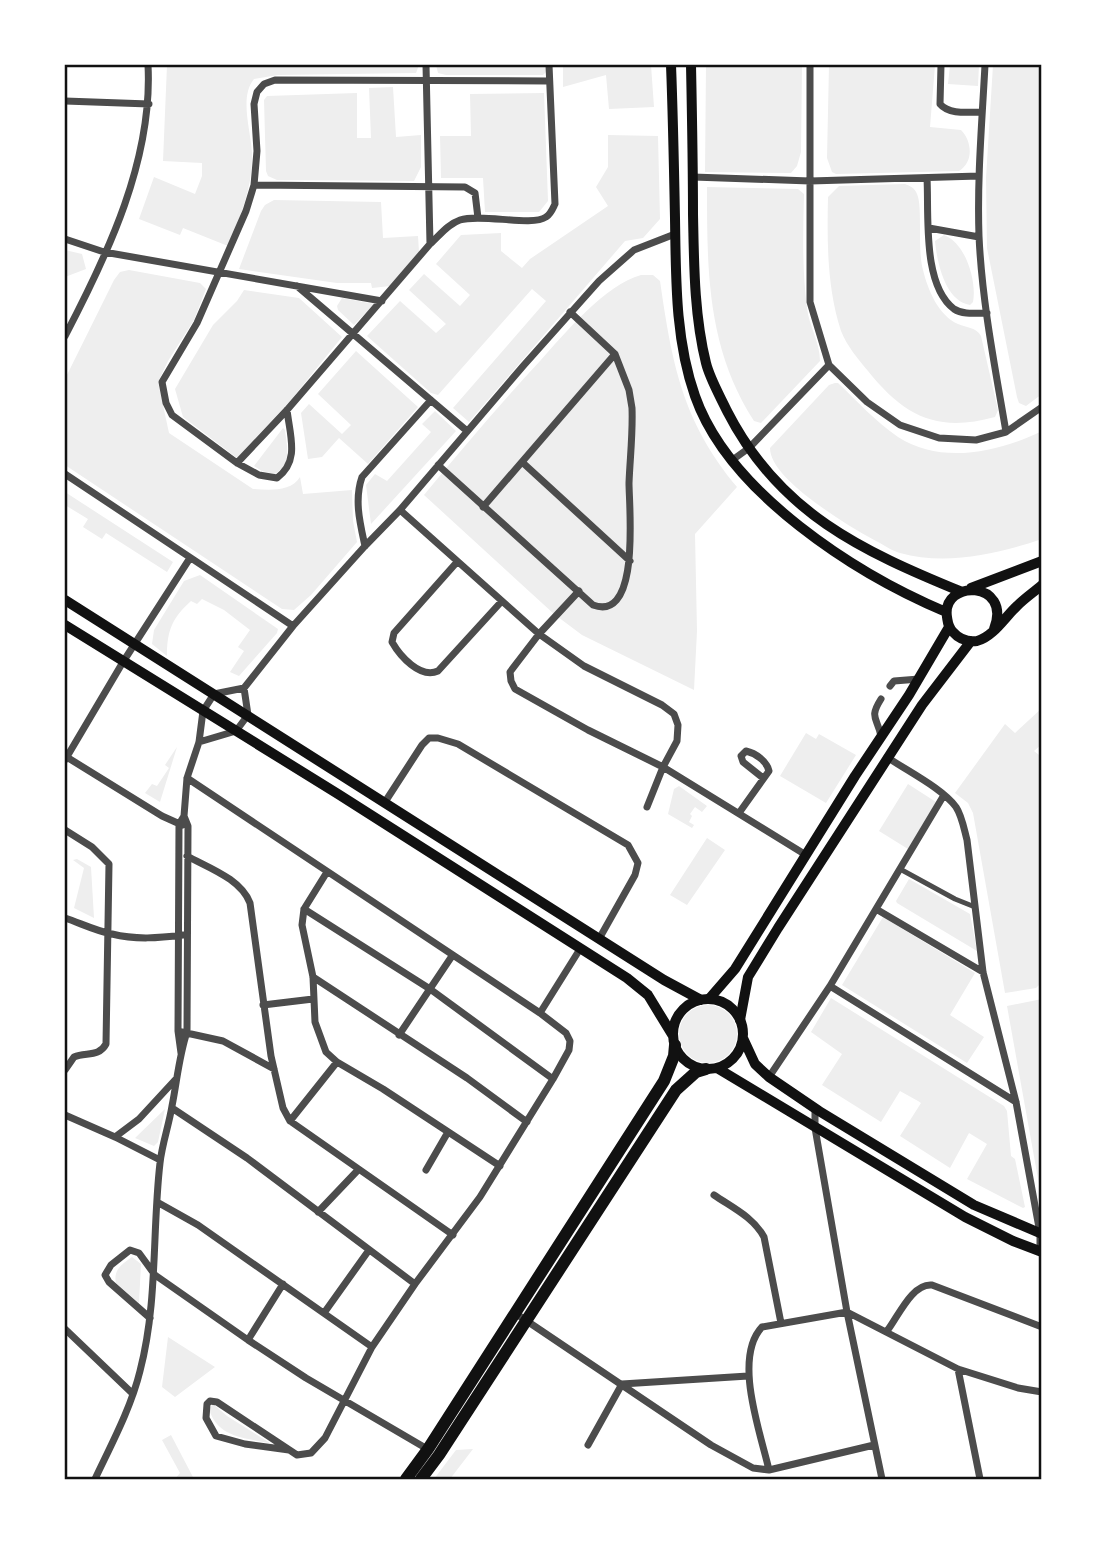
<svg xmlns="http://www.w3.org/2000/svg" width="1107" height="1544" font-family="'Noto Serif',serif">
	<rect width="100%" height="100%" fill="#fff"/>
	<path fill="#eee" d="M167,65H419L416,73L278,75L254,79C239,97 251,131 252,153C253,186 241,216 228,246L183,228L180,235L139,219L154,177L195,194L202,176V163L163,161Z
		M436,65H547V71L543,75H446L438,73Z
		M563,65H651L654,107L609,109L606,75L563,87Z
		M706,65H802L801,152L797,166L791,173L705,172Z
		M829,65H935L930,127L961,130C972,141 974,162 959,171L836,174L832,172L827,158Z
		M950,65H979L978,86L948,84Z
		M993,65H1042V394L1026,406L1019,403L1017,397L987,248L986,178Z
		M393,87L396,137L421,135V167L414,181L277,180L268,176L266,171L264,100L267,96L357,93V138H371L369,88Z
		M544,93L548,201L539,212H485L483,178H441L440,136H471L470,94Z
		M608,135L658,136L660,219L643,238L625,241L469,422L453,408L546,301L532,289L438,395L431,393L367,336L400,301L436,333L446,324L409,290L424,274L460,306L470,295L436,264L461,235L501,233V251L522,268L530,259L608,206L596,187L608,167Z
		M905,184C910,186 915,188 917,194C923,207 917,249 923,270C928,290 938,315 958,324C967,328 976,327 981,336L998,410L995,417C937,433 904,416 868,371C858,359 847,346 841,331C827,288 827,242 828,197L839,186Z
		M707,187L798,189L804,194C803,232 802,270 807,308C809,326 820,342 820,361L761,423L754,421C707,348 707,271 707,187Z
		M274,200L381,202L383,238L418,236L419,252L390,286L372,288L371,283H337L239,269L261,211L265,205Z
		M944,235C966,243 977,282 973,302L970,305C945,301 937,262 935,241Z
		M65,250L82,254L86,269L65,277Z
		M129,270L200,283L206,289L194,320L168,361L158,382L169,433L253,489C269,490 291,492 300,477L303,494L352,490L353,521L357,542L311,595L294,610L282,609L65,465V379L114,280L120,272Z
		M641,275H653L660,281C672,363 682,421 737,487L695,534L697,631L694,690L582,635L554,614L424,495C462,449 500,404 540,361C564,334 606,284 641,275Z
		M244,290L299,298L342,337L290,401L237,458L183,417L175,389L213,325L237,301Z
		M342,298L374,304L354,325L338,310L337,306Z
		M356,351L418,407L368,464L339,438L322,457L308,459L301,413L309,404L342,434L351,425L318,394Z
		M835,383H838C857,401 876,422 898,437C941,465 999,452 1042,431V539C998,554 946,566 900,553C892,551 884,545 876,541C850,527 827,512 804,494C792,484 770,465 770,448L829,385Z
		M435,411L456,431L371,524L366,485L375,474L387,481L431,432L422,424Z
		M283,428L285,430C287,448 292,463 275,474L262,471L254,466Z
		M65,492L173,562L167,572L106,533L102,539L83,527L88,519L65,505Z
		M200,575L278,629L277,633L239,676L230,672L244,651L238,647L250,630L224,610L202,599L197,604L191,601C172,618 167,631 167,656L152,644L154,630L184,581Z
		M1042,708V744L1034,751L1039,755L1042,767V982L1036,988L1005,993L973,813L968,803L955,793L1005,724L1015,733Z
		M806,733L816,739L819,734L856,755L826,803L780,776Z
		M177,747L160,802L145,793L152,784L157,786L169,768L165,765Z
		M908,784L936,802L908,849L879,831Z
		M679,786L707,806L702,812L695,807L690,814L692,816L689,822L694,825L692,828L668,814L674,789Z
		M707,838L725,850L687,905L670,895Z
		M77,859L91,867L94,918L74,908L84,868L73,860Z
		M909,879L970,914L977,951L897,903L896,901Z
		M883,917L975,973L950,1015L984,1037L967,1063L842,985Z
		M831,998L1004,1106L1007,1111L1011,1156L1015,1159L1025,1207L1023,1208L967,1179L987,1144L969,1133L950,1168L900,1136L921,1103L918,1101L900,1091L881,1122L822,1085L842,1054L811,1032Z
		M1042,999V1201L1007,1006Z
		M679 1034a29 29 0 1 1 58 0a29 29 0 1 1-58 0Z
		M165,1109L158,1142L154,1146L135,1138Z
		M132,1257L141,1264L139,1303L116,1283C113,1270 122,1264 132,1257Z
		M168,1337L215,1367L175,1397L162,1387Z
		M213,1404L227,1416L270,1443C244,1438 217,1437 209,1409Z
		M171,1435L194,1479H175L180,1473L162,1440Z
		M473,1449L450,1479H434L456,1450Z"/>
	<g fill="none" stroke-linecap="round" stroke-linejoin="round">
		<path stroke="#4c4c4c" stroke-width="5" d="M900,869L955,899L975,907"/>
		<path stroke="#4c4c4c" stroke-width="7" d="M810,65V302L829,365L867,402L900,425L939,438L976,440L1006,432L1042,407
			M941,65L940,104C949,115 969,112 982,112
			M985,65C982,122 977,179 979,236C982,302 995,367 1006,432
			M65,101L149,104
			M693,177L810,181L979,176
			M927,178C929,214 922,285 954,309C963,315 976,313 987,313
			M254,185L465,187L475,193L478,218
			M929,228L979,237
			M65,239L104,252L382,301
			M430,244C439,236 448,224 460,220C481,213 532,227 546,217C551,214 553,208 555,204L549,65
			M297,286L467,431
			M65,336C108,254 153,159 148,65
			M287,410C290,436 300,461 277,478L259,475L237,463L172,415L166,403L162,382L197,323L246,211L254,185L257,151L254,104L257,92L264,84L275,80L548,81
			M731,461L749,448L829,365
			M522,462L630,561
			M237,463L287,410L430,244L426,65
			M438,465L593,605C641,623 629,507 629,483C630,458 633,433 632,408L629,390L615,354
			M65,474L293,626
			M483,507L615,354L570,312
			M400,510L539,634L584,666L662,705L674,714L678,725L677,741L663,767L647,807
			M365,546C360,523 354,500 362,477L431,400
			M457,562L394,633L392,642C400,656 420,679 438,671L501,602
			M579,591L539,634L510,672L511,681L515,689L588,730L663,767L806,855
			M890,686L894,681L919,679
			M881,699C869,718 877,717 881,736
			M199,742L236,731L248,715L244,688
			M65,756L162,816L182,825
			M887,757C907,771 942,788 956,807C962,816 964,829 967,840L983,972L1016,1102L1040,1233V1251
			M65,760L123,662L190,558
			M187,778L540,1013L566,1033L570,1041L569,1050L553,1079L480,1197L415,1284L372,1347L325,1438L311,1453L297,1455L217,1402L210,1401L207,1404L206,1418L216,1436L245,1444L289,1450
			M385,802L422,745L429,738H438L458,744L628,845L638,863L635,875L599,939
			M739,813L769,771C767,761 755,753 746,751L741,756L743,762L763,778
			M65,830L92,847L109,864L106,1044C99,1057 86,1052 74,1057L65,1070
			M187,856C209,868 241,879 250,903L271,1056L283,1108L290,1121L453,1235
			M327,872L304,909L302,925L313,977L315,1022L326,1052L337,1062L383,1089L500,1166
			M304,909L430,989L553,1079
			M876,909L983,972
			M65,918C80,923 96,931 112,934C136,940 159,938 183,935
			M313,977L467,1078L527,1122
			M830,986L1016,1102
			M263,1005L313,999
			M540,1013L580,949
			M182,1032L223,1041L274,1069
			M399,1035L452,956
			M181,1053L178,1031L179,824L184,816L187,778L199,742L203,711L214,694L244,688L293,626L365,546L400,510L524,365L599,281L634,250L675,234
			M769,1077L830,986L944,795
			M172,1108L247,1158L415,1284
			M815,1108V1128L847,1312L882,1479
			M65,1115L115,1137L160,1160
			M290,1121L337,1062
			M115,1137L139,1119L175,1080
			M426,1170L448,1132
			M714,1195C733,1208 753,1217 764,1237L781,1323
			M157,1202L198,1225L372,1347
			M318,1212L358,1170
			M324,1313L369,1250
			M515,1313L711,1445L753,1468L769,1470L874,1445
			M150,1318L109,1282L105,1275L111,1265L130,1250L139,1253L155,1275L248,1340L306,1378L429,1450
			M65,1329L133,1394
			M887,1331C898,1317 912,1283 932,1285L1042,1327
			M248,1340L283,1284
			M958,1369L980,1479
			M588,1445L622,1384L748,1376
			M769,1470C760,1431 733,1358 762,1327L847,1312L958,1369L1018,1388L1042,1392
			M95,1479C111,1445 131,1408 140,1371C158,1302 152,1232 160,1163C162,1144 169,1125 172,1106C177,1081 179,1056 187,1032L188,826L184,816"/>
		<path stroke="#111" stroke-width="10" d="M671,65C673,116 674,167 675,218C676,278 675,339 695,396C729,493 856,574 946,612
			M691,65C692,115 693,164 693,214C694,263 694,315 706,363C710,379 720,396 727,411C779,513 862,551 962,592
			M971,588L1042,561
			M994,629C1013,580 941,579 947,617C948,623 948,627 953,632C959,639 968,642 977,641C993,637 1005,617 1017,606C1025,598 1034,592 1042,585
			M709,999L735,969L855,776L909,695L949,627
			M740,1020L748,977L778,928L922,705L971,641"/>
		<path stroke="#111" stroke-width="10" d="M65,600L664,980L701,1000
			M65,625L338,794L627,978L648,995L673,1036
			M673 1034a35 35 0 1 1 70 0a35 35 0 1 1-70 0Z
			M743,1038L755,1064L769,1077L819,1111L974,1205L1042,1234
			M717,1068L965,1217L1013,1241L1042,1252"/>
		<path stroke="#111" stroke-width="12" d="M406,1479L428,1449L664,1081L674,1056L675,1045
			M421,1479L439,1455L676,1090L696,1072L706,1069"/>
	</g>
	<rect width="1107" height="1544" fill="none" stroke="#ffffff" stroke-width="133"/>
	<rect x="66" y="66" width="974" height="1412" fill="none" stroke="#111" stroke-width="2.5"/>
</svg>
